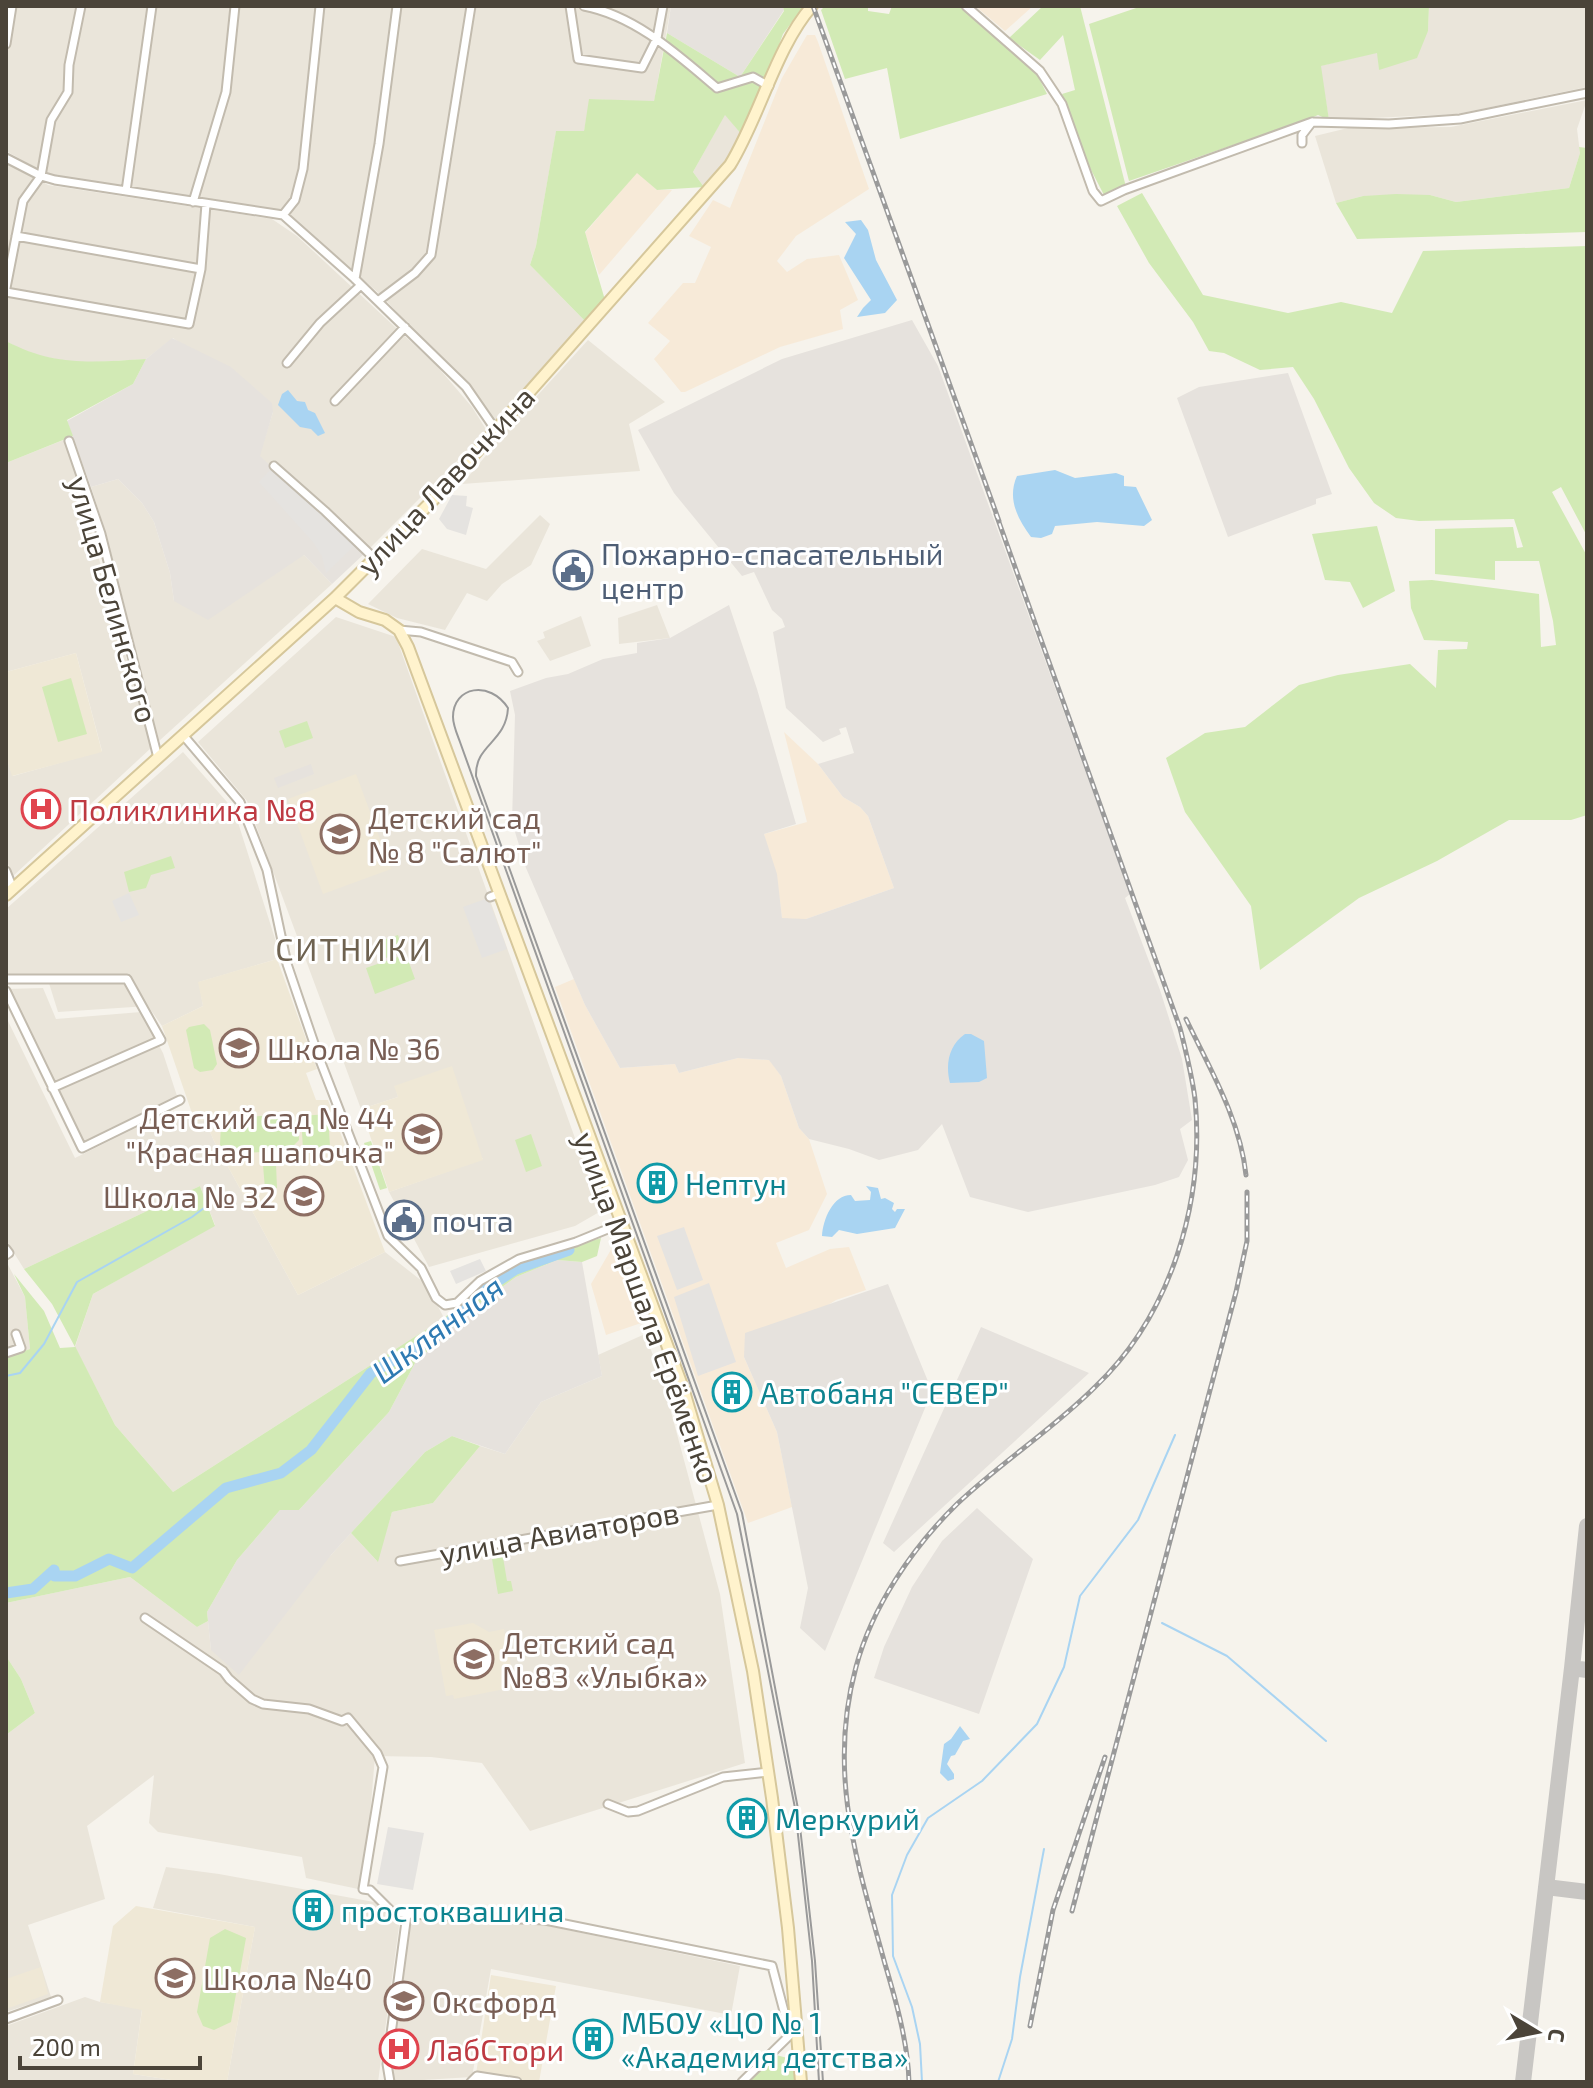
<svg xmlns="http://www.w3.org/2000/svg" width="1593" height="2088" font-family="'Exo 2',sans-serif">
	<rect width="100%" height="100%" fill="#f6f3ec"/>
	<path fill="#eae5da" d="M6,6H671L654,102L590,99L584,131L556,132L536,246L530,265L584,320L494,423L466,387L382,296L289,215L52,177L6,151Z
		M1429,6H1587V87L1457,114L1329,120L1320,66L1378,52L1379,70L1428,31Z
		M1587,100L1577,129L1580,153L1569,188L1456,202L1430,195L1363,196L1336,203L1315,136L1348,128L1451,127Z
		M725,114L742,135L728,159L704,187L693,172Z
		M6,161L48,185L272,219L297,236L436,365L472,407L487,431L364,554L259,456L273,412L173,338L146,359L81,363L31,355L6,341Z
		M588,340L665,402L629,424L640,471L462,484L526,408Z
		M66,439L151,748L12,877L6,857V757L13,776L102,751L76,653L6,672V463Z
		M118,479L142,503L154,522L170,573L174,601L304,555L332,584L159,741L106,533L91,487Z
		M540,515L550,524L531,565L502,584L487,601L467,593L445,630L397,618L368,604L422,549L486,569Z
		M657,605L670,638L619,644L618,618Z
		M581,616L591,646L550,661L537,641L545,638L543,632Z
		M336,617L396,637L601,1211L575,1226L429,1267L389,1192L483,1159L395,1086L398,1097L361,1109L247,801L198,742Z
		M183,752L234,810L278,948L277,959L199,982L203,1006L162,1026L148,1006L58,1012L48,980L6,978V909Z
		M43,988L56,1019L141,1012L163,1053L177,1096L160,1108L84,1145L6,989Z
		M6,1017L75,1158L170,1111L195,1122L205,1120L214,1141L298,1295L385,1252L427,1285L444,1318L173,1492L115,1425L75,1347L93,1294L215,1225L200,1186L24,1269L6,1240Z
		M6,1261L25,1297L30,1349L6,1357Z
		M645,1334L663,1382L720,1594L745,1763L530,1831L482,1763L431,1757L375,1756L370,1816L358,1889L306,1878L302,1857L158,1832L149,1823L154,1775L87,1826L105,1899L28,1925L51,1997L6,2012V1735L35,1713L21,1679L6,1656V1603L130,1577L197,1627L208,1621L211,1650L331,1555L351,1533L377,1561L392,1512L433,1503L480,1446L505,1454L541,1402L602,1376L598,1355Z
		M166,1867L219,1874L385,1904L400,1919L378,2082H227L255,1927L153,1908Z
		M412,1913L529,1922L740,1966L731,2015L491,1969L472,2077L390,2082Z
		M85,1997L100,2002L142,2009L133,2074L184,2082H6V2026Z"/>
	<path fill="#f7ead8" d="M975,6H1033L1005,31Z
		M807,35H815L818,42L869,189L796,236L777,261L787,272L807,259L839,255L858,300L840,310L843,329L780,347L685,392H681L654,359L670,341L648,323L683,283H695L711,247L689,236L713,200L730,208L782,78Z
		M637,172L657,190H672L599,275L585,233Z
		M784,732L818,764L843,797L860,807L868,816L894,888L806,919H782L780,901L764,834L807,822Z
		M574,979L585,1005L620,1068L675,1064L679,1073L738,1058L770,1060L781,1076L799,1128L809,1139L827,1194L809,1230L776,1243L786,1268L830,1249L849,1247L866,1290L836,1300L744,1357L777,1432L792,1507L748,1523L555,987Z
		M616,1241L647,1321L606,1335L591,1284Z"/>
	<path fill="#e6e2dd" d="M671,6H783L784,10L740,77L667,33Z
		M912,320L938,366L1130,894L1125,898L1160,990L1182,1059L1192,1120L1180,1129L1188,1160L1179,1177L1155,1185L1028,1212L970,1197L942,1124L918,1150L879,1160L849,1149L809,1139L799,1128L781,1076L769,1060L738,1058L679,1073L675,1064L620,1068L585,1005L526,868L512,822L515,715L510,691L546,678L568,674L603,659L637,653V643L670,638L729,605L757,689L796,824L764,834L777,874L782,918L806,919L894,888L868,816L860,807L843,797L818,764L854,753L846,727L839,729L841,734L823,742L786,708L773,632L785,627L782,619L772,610L754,572L742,576L674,493L638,430L782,359Z
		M172,338L231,367L272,403L273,412L260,456L364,554L332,584L304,555L208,620L174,601L170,573L154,522L142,503L118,479L91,487L67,421L133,384L146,359Z
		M1288,373L1332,494L1316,499V504L1228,537L1177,398L1199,387Z
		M311,764L314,774L278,788L274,778Z
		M557,1260L582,1262L602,1376L541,1402L505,1454L452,1436L425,1452L331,1555L239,1675L211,1650L207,1612L237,1560L280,1510H299L389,1412L415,1363L472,1309L516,1277Z
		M888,1284L932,1391L825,1651L800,1628L808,1588L777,1432L744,1357L745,1333Z
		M981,1327L1089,1373L894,1552L883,1543Z
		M977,1508L1033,1559L979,1714L874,1678L884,1647L912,1587L942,1541Z"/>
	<path fill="#efe8d6" d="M76,653L102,752L12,776L6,757V672Z
		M356,774L391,869L323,894L288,799Z
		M277,959L317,1069L306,1073L316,1100H328L385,1252L298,1295L214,1141L205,1120L195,1122L162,1026L203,1006L198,982Z
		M452,1066L483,1160L389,1192L361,1109L398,1097L394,1086Z
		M473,1623L489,1632L504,1629L515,1687L454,1699L453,1695L446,1696L434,1630Z
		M136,1906L255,1927L227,2082H184L133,2074L142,2010L100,2002L113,1926Z
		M41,1967L48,1994L6,2009V1979Z
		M491,1975L556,1986L539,2082L476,2074Z"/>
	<path fill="#d2eab5" d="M783,6H804L783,34L758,102L742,135L725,115L693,172L704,187L657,190L637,173L585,232L605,300L584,320L530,265L536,246L556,131H584L589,99L654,101L667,33L740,77L784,11Z
		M825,6H868V11L889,14L892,6H961L1038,76L1047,94L900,139L887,68L845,79L821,10Z
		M1043,6H1080L1126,187L1104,195L1089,166L1062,94L1075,90L1063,35L1040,60L1009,38Z
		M1142,6H1429L1428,31L1417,58L1379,70L1377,53L1321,66L1329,120L1318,115L1244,147L1236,144L1129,181L1089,24Z
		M1579,147L1587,148V232L1357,239L1336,203L1363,196L1396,194L1430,195L1456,202L1569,188L1580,153Z
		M1142,193L1203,295L1288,313L1341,302L1392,313L1423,251L1587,246V536L1561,487L1552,492L1587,556V815L1571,820H1509L1437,861L1359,898L1260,970L1251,906L1185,812L1166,758L1205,733L1245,727L1299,685L1338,675L1410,664L1436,688L1438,650L1467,649L1468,642L1424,640L1411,608L1409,581L1432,580L1539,594L1541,647L1556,645L1553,621L1539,561H1495V580L1435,574V529L1513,527L1517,548L1523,547L1514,519L1419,521L1396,518L1374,503L1349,468L1314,399L1293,367L1260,370L1224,353L1209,351L1193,322L1149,263L1117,206Z
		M6,341C55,367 93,362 146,359L133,384L67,420L73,436L6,463Z
		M1377,526L1395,591L1363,608L1350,582L1325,580L1312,534Z
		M71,678L87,734L58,742L42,687Z
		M307,721L313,738L285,748L279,731Z
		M171,856L175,868L151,875L146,888L129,892L124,872Z
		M398,935L403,952L386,958L380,941Z
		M406,954L415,979L375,994L366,968Z
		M204,1024L210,1030L217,1064L213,1070L200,1072L194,1068L186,1030L189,1027Z
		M289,1114L298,1122L299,1140L289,1150L231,1154L220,1145L221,1124L231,1118Z
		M328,1114L330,1147L303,1149L301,1116Z
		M531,1134L542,1166L526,1172L515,1140Z
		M371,1141L387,1188L380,1190L364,1143Z
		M276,1164L277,1188L265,1189L263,1165Z
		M200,1186L215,1226L93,1294L75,1346L115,1425L173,1492L444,1318L487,1280L524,1260L601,1238L597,1256L582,1262L557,1260L516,1277L472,1309L415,1363L389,1412L299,1510H280L237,1560L207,1612L208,1621L197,1627L130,1577L6,1603V1357L30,1349L25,1297L14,1274L44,1311L60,1348L75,1347L52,1304L24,1269Z
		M452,1436L480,1446L433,1503L392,1512L378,1562L351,1533L425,1452Z
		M503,1557L507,1581H511L513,1591L498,1594L492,1559Z
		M6,1656L21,1679L35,1713L6,1735Z
		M225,1929L246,1938L231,2022L214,2030L203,2026L197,2012L210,1938Z
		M776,2055L795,2060L796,2082H749Z"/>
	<path fill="#e5e3e0" d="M272,468L354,546L326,573L322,556L313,542L259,482Z
		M452,495L467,496L466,506L473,508L466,535L447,529L439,519Z
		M129,893L139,915L121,922L112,901Z
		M488,898L507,949L482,958L463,907Z
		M684,1227L703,1280L677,1290L657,1236Z
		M480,1259L486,1271L456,1284L450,1271Z
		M709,1283L736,1362L698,1376L674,1297Z
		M388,1827L424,1833L413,1890L377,1884Z"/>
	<path fill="#a9d4f2" d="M861,220L868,230L876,260L897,300L885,313L857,317L863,308L871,300L844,258L856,234L845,222Z
		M288,390L297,401L305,402L308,410L315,413L325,433L318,436L311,429L300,427L278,405L282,394Z
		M1055,470L1075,478L1116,473L1124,476V486L1136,487L1152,520L1144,526L1097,522L1055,526L1052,534L1041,538L1031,537C1017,518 1007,498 1017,476Z
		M965,1034H971L984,1041L987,1078L979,1082L950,1083C945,1064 949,1045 965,1034Z
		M866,1186L878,1188L881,1199L885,1198L894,1203L892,1209L895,1212L897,1209H905L895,1228L857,1234L839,1230L832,1237L822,1236C823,1219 833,1195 851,1195L855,1201L870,1200L871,1192Z
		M960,1726L970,1739L963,1741L955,1755L951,1756L947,1764L954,1774V1779L948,1781L940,1773L944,1744L951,1739Z"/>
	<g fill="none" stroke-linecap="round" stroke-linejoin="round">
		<path stroke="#a9d4f2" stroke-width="2" d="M6,1376L20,1373L44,1344L77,1282L192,1217L208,1205
			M1162,1623L1227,1656L1326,1741
			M922,2082L920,2044L912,2007L893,1956L892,1895L907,1855L928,1818L982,1781L1037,1724L1064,1667L1080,1596L1138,1520L1175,1435
			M998,2082L1012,2039L1020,1977L1044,1849"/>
		<path stroke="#a9d4f2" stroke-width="11" d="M6,1593L33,1589L54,1570L55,1576H75L109,1559L132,1568L226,1488L281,1473L311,1450L371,1373L436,1337L473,1297L516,1269L569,1250"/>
		<path stroke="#c8c6c3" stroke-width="16" d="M1572,1668L1587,1526
			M1546,1887L1587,1892
			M1523,2082L1572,1668L1587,1670"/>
		<g stroke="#c2bbae" stroke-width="11">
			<path id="minor" d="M570,6L578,59L642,68L657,38L663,6
				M584,6C636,16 678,55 717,88L753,77L769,86
				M966,6L1040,71L1062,104L1093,191L1101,201L1124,190L1312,122
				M6,44L12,6
				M1302,143V135L1312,122L1389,124L1460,119L1587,93
				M6,158L41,176L55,180L283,215L355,279L466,387L495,429
				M126,191L152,6
				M193,202L226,92L235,6
				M283,215L295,200L303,169L320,6
				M16,236L201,269
				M355,279L379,144L397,6
				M6,288L23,201L41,176L51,120L68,92L69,65L81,6
				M6,292L189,324L201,269L206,204
				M378,301L415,273L431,255L471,6
				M287,363L320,323L361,285
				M335,401L405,327
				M69,441L101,534L158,758
				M274,466L325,511L374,558
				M399,630L421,632L512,662L518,672
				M183,735L240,802L267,870L287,964L318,1055L388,1236L421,1268L436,1298L445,1305L457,1303L480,1281L519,1259L576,1242L620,1224
				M6,871L13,889
				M490,897L498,894
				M6,979H127L161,1040L52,1088
				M6,991L82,1148L180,1100
				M6,1249L9,1253L6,1255
				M6,1353L21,1348L16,1334
				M400,1561L718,1505
				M145,1618L223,1671L229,1679L252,1699L263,1704L309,1709L342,1721L348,1718L377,1753L383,1767L363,1889L370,1890L391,1911L407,1914L545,1920L772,1966L790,2034
				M608,1804L628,1812L638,1811L723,1777L768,1772
				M6,2019L58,2000
				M390,2082L387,2064L407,1914
				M471,2082L477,2076L517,2082
				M742,2082L791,2034"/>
		</g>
		<g stroke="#d6c79b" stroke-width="14">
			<path id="secondary" d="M335,598L359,612L385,620L399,630L408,647L683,1388L718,1505L753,1671L772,1798L788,1928L801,2082
				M6,895L335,598L441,492L730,165C760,116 776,47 812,6"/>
		</g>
		<use href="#minor" stroke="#fff" stroke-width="7"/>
		<use href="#secondary" stroke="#fff3cd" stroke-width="10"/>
		<path stroke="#9a9a9a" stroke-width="2" d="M819,2082L812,1961L795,1808L737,1514L460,742C457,734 453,725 453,717C453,686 490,680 508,708C506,743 475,744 476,776L742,1513L798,1809L815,1961L823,2082"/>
		<g stroke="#9a9a9a" stroke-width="5">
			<path id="rail" d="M813,6L999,521
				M1186,1019C1210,1069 1240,1119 1246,1175
				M1072,1911L1236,1292L1247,1241V1192
				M1030,2026L1053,1910L1105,1757
				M909,2082C908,2043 896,2001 885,1964C857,1862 827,1773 856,1667C872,1607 912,1548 957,1504C1000,1463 1052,1430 1095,1387C1171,1315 1205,1202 1195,1099C1192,1075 1186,1052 1180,1028L996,514"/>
		</g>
		<use href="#rail" stroke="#fff" stroke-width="2" stroke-dasharray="6" stroke-linecap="butt"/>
	</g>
	<defs>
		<g id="civic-ring" transform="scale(2)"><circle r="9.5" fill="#fff" stroke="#5c6f8a" stroke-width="1.5"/><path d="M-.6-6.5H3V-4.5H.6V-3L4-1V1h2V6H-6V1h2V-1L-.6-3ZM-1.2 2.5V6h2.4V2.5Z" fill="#5c6f8a"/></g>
		<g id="hospital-ring" transform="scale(2)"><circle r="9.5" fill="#fff" stroke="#e0444e" stroke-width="1.5"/><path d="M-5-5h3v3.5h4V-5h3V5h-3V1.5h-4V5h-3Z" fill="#e0444e"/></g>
		<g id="school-ring" transform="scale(2)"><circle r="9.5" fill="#fff" stroke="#8d6e63" stroke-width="1.5"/><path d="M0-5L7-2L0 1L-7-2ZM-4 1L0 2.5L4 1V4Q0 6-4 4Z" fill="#8d6e63"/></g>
		<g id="building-ring" transform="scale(2)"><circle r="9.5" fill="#fff" stroke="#0f9aa8" stroke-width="1.5"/><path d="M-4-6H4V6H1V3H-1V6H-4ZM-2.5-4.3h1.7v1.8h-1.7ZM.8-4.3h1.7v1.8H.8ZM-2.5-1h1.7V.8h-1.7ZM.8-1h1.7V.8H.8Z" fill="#0f9aa8"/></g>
	</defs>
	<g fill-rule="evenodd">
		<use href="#civic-ring" x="573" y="570"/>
		<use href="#hospital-ring" x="41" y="809"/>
		<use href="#school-ring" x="340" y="834"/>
		<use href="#school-ring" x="239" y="1048"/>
		<use href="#school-ring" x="422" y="1134"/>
		<use href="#building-ring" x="657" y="1183"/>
		<use href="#school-ring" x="304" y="1196"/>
		<use href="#civic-ring" x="404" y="1220"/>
		<use href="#building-ring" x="732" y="1392"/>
		<use href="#school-ring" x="474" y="1659"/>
		<use href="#building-ring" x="747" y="1818"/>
		<use href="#building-ring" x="313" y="1910"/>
		<use href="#school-ring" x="175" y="1978"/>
		<use href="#school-ring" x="404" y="2001"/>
		<use href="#building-ring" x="593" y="2039"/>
		<use href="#hospital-ring" x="399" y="2049"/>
	</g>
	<g text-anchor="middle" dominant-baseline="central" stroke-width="6" stroke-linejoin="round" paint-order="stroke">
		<g font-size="30" fill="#4b4439" stroke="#fff">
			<text transform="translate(445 480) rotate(-47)">улица Лавочкина</text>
			<text transform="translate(114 599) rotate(74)">улица Белинского</text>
			<text transform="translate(648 1307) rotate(70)">улица Маршала Ерёменко</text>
			<text transform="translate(559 1532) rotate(-10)">улица Авиаторов</text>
		</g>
		<g font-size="30" fill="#4e5e75" stroke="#fff" text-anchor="start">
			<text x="601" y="553">Пожарно-спасательный<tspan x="601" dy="34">центр</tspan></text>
			<text x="432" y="1220">почта</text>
		</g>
		<g font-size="30" fill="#be3a42" stroke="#fff" text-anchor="start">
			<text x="69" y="809">Поликлиника №8</text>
			<text x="427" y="2049">ЛабСтори</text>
		</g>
		<g font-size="30" fill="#785e54" stroke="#fff" text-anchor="start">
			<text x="368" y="817">Детский сад<tspan x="368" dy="34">№ 8 "Салют"</tspan></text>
			<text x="267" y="1048">Школа № 36</text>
			<text x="394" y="1117" text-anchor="end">Детский сад № 44<tspan x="394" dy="34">"Красная шапочка"</tspan></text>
			<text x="276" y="1196" text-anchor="end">Школа № 32</text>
			<text x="502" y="1642">Детский сад<tspan x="502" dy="34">№83 «Улыбка»</tspan></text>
			<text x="203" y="1978">Школа №40</text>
			<text x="432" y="2001">Оксфорд</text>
		</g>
		<g font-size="30" fill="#0d838f" stroke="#fff" text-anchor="start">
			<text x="685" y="1183">Нептун</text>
			<text x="760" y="1392">Автобаня "СЕВЕР"</text>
			<text x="775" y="1818">Меркурий</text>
			<text x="341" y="1910">простоквашина</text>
			<text x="621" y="2022">МБОУ «ЦО № 1<tspan x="621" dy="34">«Академия детства»</tspan></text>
		</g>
		<g font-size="32" letter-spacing="2" fill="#6e6250" stroke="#fff">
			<text x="354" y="948">СИТНИКИ</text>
		</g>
		<g font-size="32" font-style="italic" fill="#2e7ab2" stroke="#fff">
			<text transform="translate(437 1328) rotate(-37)">Шклянная</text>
		</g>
	</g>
	<rect width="1593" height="2088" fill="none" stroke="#4b4439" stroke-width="16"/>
	<g transform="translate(1537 2032) rotate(100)" stroke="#ffffff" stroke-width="6" paint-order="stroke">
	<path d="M0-6L14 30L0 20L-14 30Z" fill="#4b4439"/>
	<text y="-12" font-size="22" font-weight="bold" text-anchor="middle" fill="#4b4439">С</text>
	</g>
	<path d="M20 2056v12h180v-12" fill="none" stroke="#4b4439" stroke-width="4"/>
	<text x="32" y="2056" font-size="24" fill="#4b4439" stroke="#ffffff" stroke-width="6" paint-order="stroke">200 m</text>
</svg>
